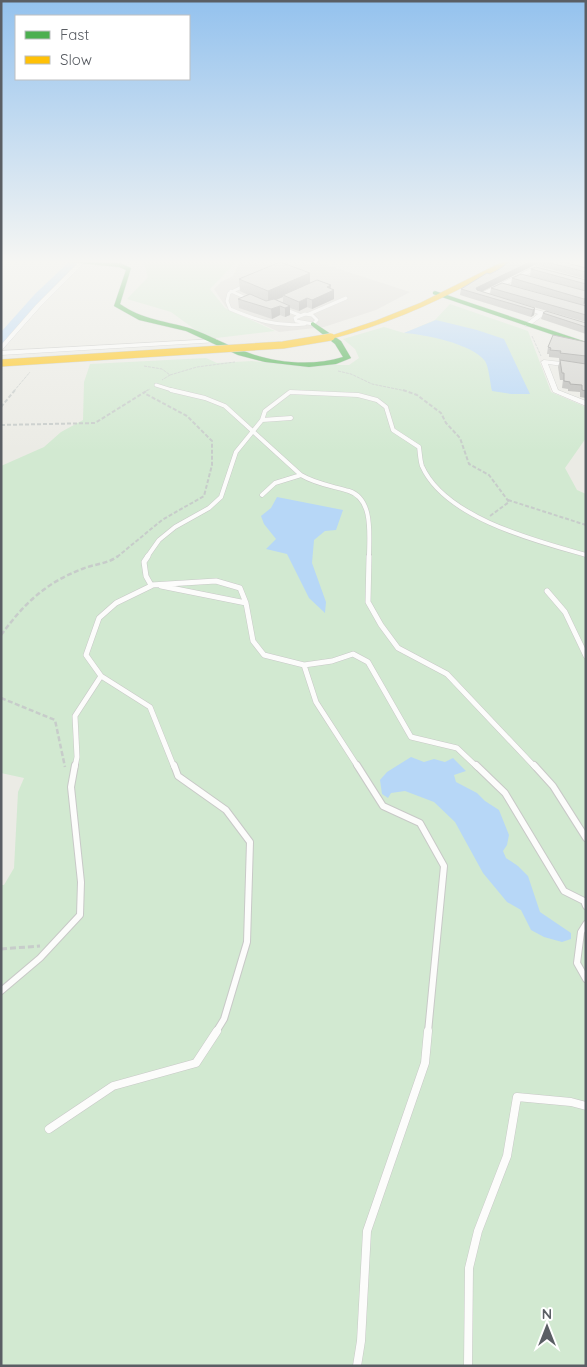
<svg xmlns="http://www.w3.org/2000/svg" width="587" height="1367" font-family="Quicksand,sans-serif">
	<rect width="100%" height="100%" fill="#ebebe5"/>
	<path fill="#dbdad5" d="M244,260H311L410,292L376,310L324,327L279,332L226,307L214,289L221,282L233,276L239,263Z"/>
	<path fill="#d2e9d1" d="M143,260H238L210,289L225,308L275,331L208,339L171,312L127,299L148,277Z
		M450,304L528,331L551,392L586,407V438L565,468L577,490L586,494V1366H1V885H4L14,868L18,792L24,778L1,773V466L44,447L61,432L83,420L84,382L90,364L206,358L217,363L252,361L288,365H349L359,358L355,349L343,339L384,327L404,333L435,320Z"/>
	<path fill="#b7d7f7" d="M436,320L477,330L504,339L530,394H511L492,391C490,383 489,367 485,361C473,344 423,334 404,333Z
		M277,497L343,510L336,530L325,531L314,540L312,563L326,602L325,613L309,598L287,554L266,549L276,539L264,524L261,516L271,508Z
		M411,757L424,762L434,759L445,762L453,758L466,771L454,775L456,782L477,793L485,801L499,810L509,835L507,845L503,851L506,858L518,866L528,876L540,912L571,933V939L562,942L544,937L531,930L521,910L507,902L483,873L455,822L434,802L405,791L391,793L388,798L382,794L380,780L387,772Z"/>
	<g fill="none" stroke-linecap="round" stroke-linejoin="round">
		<path fill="#b7d7f7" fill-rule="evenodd" d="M71,260H84L45,300L6,344L1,345V332L35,294Z"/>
		<g stroke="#c8c9c7" stroke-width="4">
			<path id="lane-far4" d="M246,285L229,293L227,301L230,309C256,320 277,327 305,324
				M231,291L248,299
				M284,309L299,315
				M305,314L312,315L317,320L313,324L296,321L295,318Z
				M309,314L346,298
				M156,385L175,391"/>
		</g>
		<g stroke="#c8c9c7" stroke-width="5">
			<path id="lane-far3" d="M171,390L205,398L225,406L301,475C316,484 332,486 349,491C374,499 369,536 369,557
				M262,420L291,418
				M262,495L275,483L301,475
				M147,557L159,540L175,527L209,508L221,497L236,452L262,420L265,411L290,392L358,395L377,400L386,407L393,430L419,447C420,453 420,460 422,466C445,518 536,541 586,555"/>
		</g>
		<g stroke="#c8c9c7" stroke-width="6">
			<path id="lane-far2" d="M148,556L144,562L146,576L151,585L216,581L240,588L246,603L253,641L264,655L304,665L332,661L353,654L368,662L411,737L457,748L477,767
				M369,556L368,602L381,625L398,648L447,674L535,767
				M153,585L116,603L99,618L86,655L101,676L150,707L174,767
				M161,586L246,603
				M547,591L565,612L586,656
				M304,665L316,702L358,767
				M75,767L77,757L75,716L101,676"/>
		</g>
		<g stroke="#c8c9c7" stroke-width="8">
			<path id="lane-far1" d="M174,765L178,776L226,810L250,842L247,942L224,1019L216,1032
				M357,765L383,806L420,823L444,866L428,1032
				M476,765L505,793L564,891L584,901L586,906
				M534,765L553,786L586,838
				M586,924L581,932L577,963L586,979
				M1,991L40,958L80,915L81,882L71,787L75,765"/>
		</g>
		<g stroke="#c8c9c7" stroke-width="9">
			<path id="lane" d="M49,1129L113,1086L196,1063L217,1031
				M357,1366L361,1341L367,1231L425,1063L428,1031
				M468,1366L469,1268L478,1231L507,1156L517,1097L571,1102L586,1106"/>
		</g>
		<g stroke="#c8c9c7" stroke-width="1">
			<path id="street" d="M81,260H87L40,307L1,351V345L36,305Z
				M532,268L547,272L544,274L534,271L485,295L490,296V298L477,295Z
				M521,306L545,312L558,317L555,319L544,315L529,326H525V324L538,314L521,308Z
				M216,339L219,341L218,342L1,355V351Z
				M544,360L586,365V369L548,364L558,390L586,401V406L553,392L541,362Z"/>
		</g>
		<g stroke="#c8cac9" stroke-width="1">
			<path id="fast" d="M65,260L120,263L131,268L120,304C142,320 167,321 192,329C209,335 224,344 241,350C272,363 311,367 343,357L335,344L311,325V323L313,322L341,341L351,358L336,364L309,367L265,362L238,355L186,331L139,320L114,306L126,270L119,267L68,262Z
				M435,291L586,342V346L433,294V292Z"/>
		</g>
		<g stroke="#c8cac9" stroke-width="1">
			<path id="slow" d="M506,260H513C502,269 486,275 473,282C428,306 381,326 331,339L327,337L375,321L420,303Z
				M576,260H586V263L577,261Z"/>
		</g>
		<path stroke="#c7ccca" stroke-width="1" stroke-dasharray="3 1" stroke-linecap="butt" d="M532,336L541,356
			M144,366L162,369L170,375L162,380
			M338,371L351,374L372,384L406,391
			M170,375L197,367L235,362
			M14,391L30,372
			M146,391L150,389"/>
		<path stroke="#c7ccca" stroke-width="2" stroke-dasharray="4 2" stroke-linecap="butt" d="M403,390L417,395L441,413L446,423L460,438L469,464L489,475L509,502L490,516
			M1,407L15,390
			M1,425L95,423L148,390
			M508,500L586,525
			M117,557L162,520L204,496L212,465V441L187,416L144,393"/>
		<path stroke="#c7ccca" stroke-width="2.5" stroke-dasharray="5 2.5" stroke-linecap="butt" d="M1,635C24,604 45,583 82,569C94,564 108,564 118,556
			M1,698L55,720L65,767"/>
		<path stroke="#c7ccca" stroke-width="3" stroke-dasharray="6 3" stroke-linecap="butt" d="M1,949L40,946"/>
		<use href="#lane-far4" stroke="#fcfcfb" stroke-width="3"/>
		<use href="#lane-far3" stroke="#fcfcfb" stroke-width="4"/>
		<use href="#lane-far2" stroke="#fcfcfb" stroke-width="5"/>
		<use href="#lane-far1" stroke="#fcfcfb" stroke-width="6"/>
		<use href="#lane" stroke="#fcfcfb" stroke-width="8"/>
		<use href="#street" fill="#fcfcfb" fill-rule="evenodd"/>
		<use href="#fast" fill="#4caf50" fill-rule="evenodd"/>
		<use href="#slow" fill="#ffc107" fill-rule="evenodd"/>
		<g stroke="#c8cac9" stroke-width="8" stroke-linecap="butt">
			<path id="slow-bridge" d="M1,363L283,345L331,337"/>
		</g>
		<use href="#slow-bridge" stroke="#ffc107" stroke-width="7"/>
	</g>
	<path fill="#b6b6b3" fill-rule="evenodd" d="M512,260H555L586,268V279L534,265L481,292L490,294L491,288L558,298L511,285L512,278L586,291V302L583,305L586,306V322L502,298L535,308L534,315L531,317L460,295L461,289L498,270Z
		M531,269L586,280V291L530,276Z
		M310,273V283L334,290V299L312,309L307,307L299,311L290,308V315L285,317L280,315L272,319L239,308L238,299L248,295L240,291L239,279ZM283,297V303L276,300Z
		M543,313L586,323V334L541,319Z
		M586,342V364L559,360V358L549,357V354H547L548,347Z
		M560,360L586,364V398L580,397V392L568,391V389L562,388L563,380H560L558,367Z"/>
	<path fill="#949492" d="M534,260H536L534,265L477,294L476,288Z
		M310,273V285L283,295V297L268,303V291Z
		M331,285L330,292L334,290V299L312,309V300L327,287Z
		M586,297V302L583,305L584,299Z
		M307,298V307L299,311V302Z
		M280,306V315L272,319L271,309Z
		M290,306V315L285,317V308Z
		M535,308L534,315L531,317L533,310Z"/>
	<path fill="#d4d4d0" stroke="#949492" d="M512,260H534L476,288L477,290L535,308L533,310L461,289L487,273L490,274L498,270Z
		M538,260H555L586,268V272Z
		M280,262L310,273L268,291L239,279Z
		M536,267L586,280V284L531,269Z
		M521,274L586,291V297L584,299L512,278Z
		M317,280L331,285L327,287L334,290L312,300L307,298L299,302L283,295Z
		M502,283L586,306V315L491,288Z
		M250,294L266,301L274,299L290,306L285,308L280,306L271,309L238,299Z
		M546,311L586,323V327L543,313Z
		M553,335L586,342V356L560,353L561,351L550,350L551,348L548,347Z
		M560,360L586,364V391L582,390V385L570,384V382L564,381V373H562Z"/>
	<linearGradient id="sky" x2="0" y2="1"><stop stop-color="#94c2ee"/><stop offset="0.58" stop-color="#f6f6f3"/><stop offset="1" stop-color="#f6f6f3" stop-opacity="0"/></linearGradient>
	<rect width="587" height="451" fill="url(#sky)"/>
	<rect width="587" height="1367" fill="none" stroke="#5a5e64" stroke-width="5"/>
	<rect x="15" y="15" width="175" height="65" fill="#ffffff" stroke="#bdbfc1"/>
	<rect x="25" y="31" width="25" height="8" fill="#4caf50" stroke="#bdbfc1"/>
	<text x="60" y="40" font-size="15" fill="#5a5e64">Fast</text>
	<rect x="25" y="56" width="25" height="8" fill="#ffc107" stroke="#bdbfc1"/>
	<text x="60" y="65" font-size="15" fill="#5a5e64">Slow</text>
	<g transform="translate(547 1327)" stroke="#ffffff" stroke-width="4" paint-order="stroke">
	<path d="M0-4L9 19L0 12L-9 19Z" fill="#5a5e64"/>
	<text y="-8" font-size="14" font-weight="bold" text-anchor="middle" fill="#5a5e64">N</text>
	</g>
</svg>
